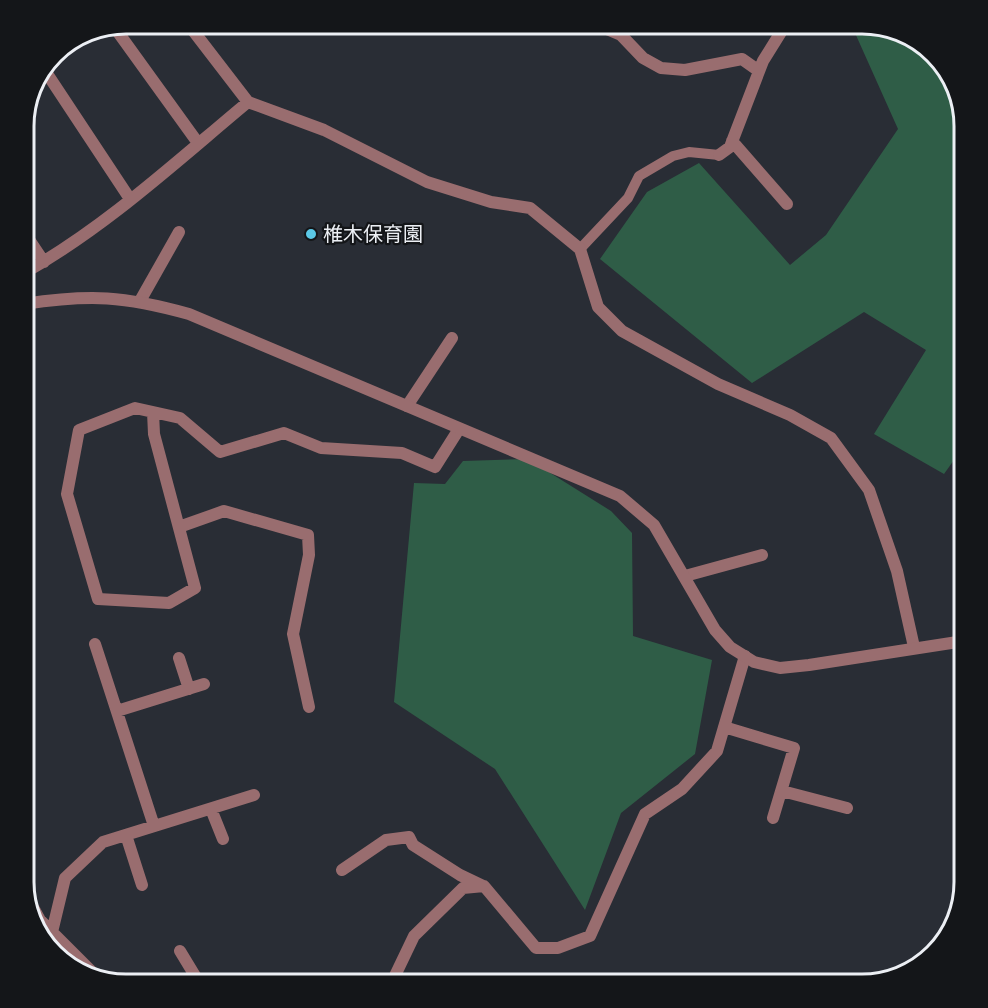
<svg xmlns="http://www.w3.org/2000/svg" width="988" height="1008" font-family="Inter,'Noto Sans JP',sans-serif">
	<rect width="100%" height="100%" fill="#292d35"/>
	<path fill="#2f5d47" d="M851,24H868L907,34L939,59L964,126V446L944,474L874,434L926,350L864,312L752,383L600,259L647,192L699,163L790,265L826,235L898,129Z
		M528,459L611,511L632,533L633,636L712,660L695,754L621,813L585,910L495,769L394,702L414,483L445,484L463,461Z"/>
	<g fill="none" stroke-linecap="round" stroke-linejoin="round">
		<path stroke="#996d6f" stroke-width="10" d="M580,249L628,198L639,176L673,156L689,152L719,155"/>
		<path stroke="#996d6f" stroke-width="12" d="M188,24L248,102L324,130L427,182L491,202L530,208L580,249L598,307L622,331L718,384L790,415L831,438L869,490L897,571L914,647
			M595,24L621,35L643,58L661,68L685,70L742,59L759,71
			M115,28L198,143
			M44,69L130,199
			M732,141L787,204
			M719,155L730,147L763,61L786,24
			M24,232L44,262
			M24,273C106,227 177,161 248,102
			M140,301L179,232
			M407,406L452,338
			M153,412L154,434L195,588L169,603L98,599L67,494L79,430L135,408L180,418L220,452L284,433L321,448L402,453L435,467L459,429
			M179,527L224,511L308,535L309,555L293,634L309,707
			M685,576L762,555
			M95,644L154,826
			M179,658L189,689
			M117,711L204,684
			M724,727L794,748L773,818
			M782,791L847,808
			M211,809L223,839
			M126,835L142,885
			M342,870L386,840L409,837L413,845L460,875L483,886
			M34,909L40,920L97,977
			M52,932L65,878L103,842L254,795
			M180,951L200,984
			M391,984L414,936L463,888L484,886L536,948H558L590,936L645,814L682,789L717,751L745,656"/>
		<path stroke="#996d6f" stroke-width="12" d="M24,304C91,294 124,296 189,314L620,496L654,525L715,630L730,647L754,662L780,668L809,665L964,641"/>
	</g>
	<circle fill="#5bc8e6" stroke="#141619" stroke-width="2" cx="311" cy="234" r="6"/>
	<g text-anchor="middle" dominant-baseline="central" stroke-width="4.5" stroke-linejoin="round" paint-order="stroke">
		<g font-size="20" fill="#eceff4" stroke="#141619" text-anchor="start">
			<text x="323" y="234">椎木保育園</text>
		</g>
	</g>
	<path d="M0 0H988V1008H0ZM126 34H862A92 92 0 0 1 954 126V882A92 92 0 0 1 862 974H126A92 92 0 0 1 34 882V126A92 92 0 0 1 126 34Z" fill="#141619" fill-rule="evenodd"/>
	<path fill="none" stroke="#eceff4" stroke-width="3" d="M126 34H862A92 92 0 0 1 954 126V882A92 92 0 0 1 862 974H126A92 92 0 0 1 34 882V126A92 92 0 0 1 126 34Z"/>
</svg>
